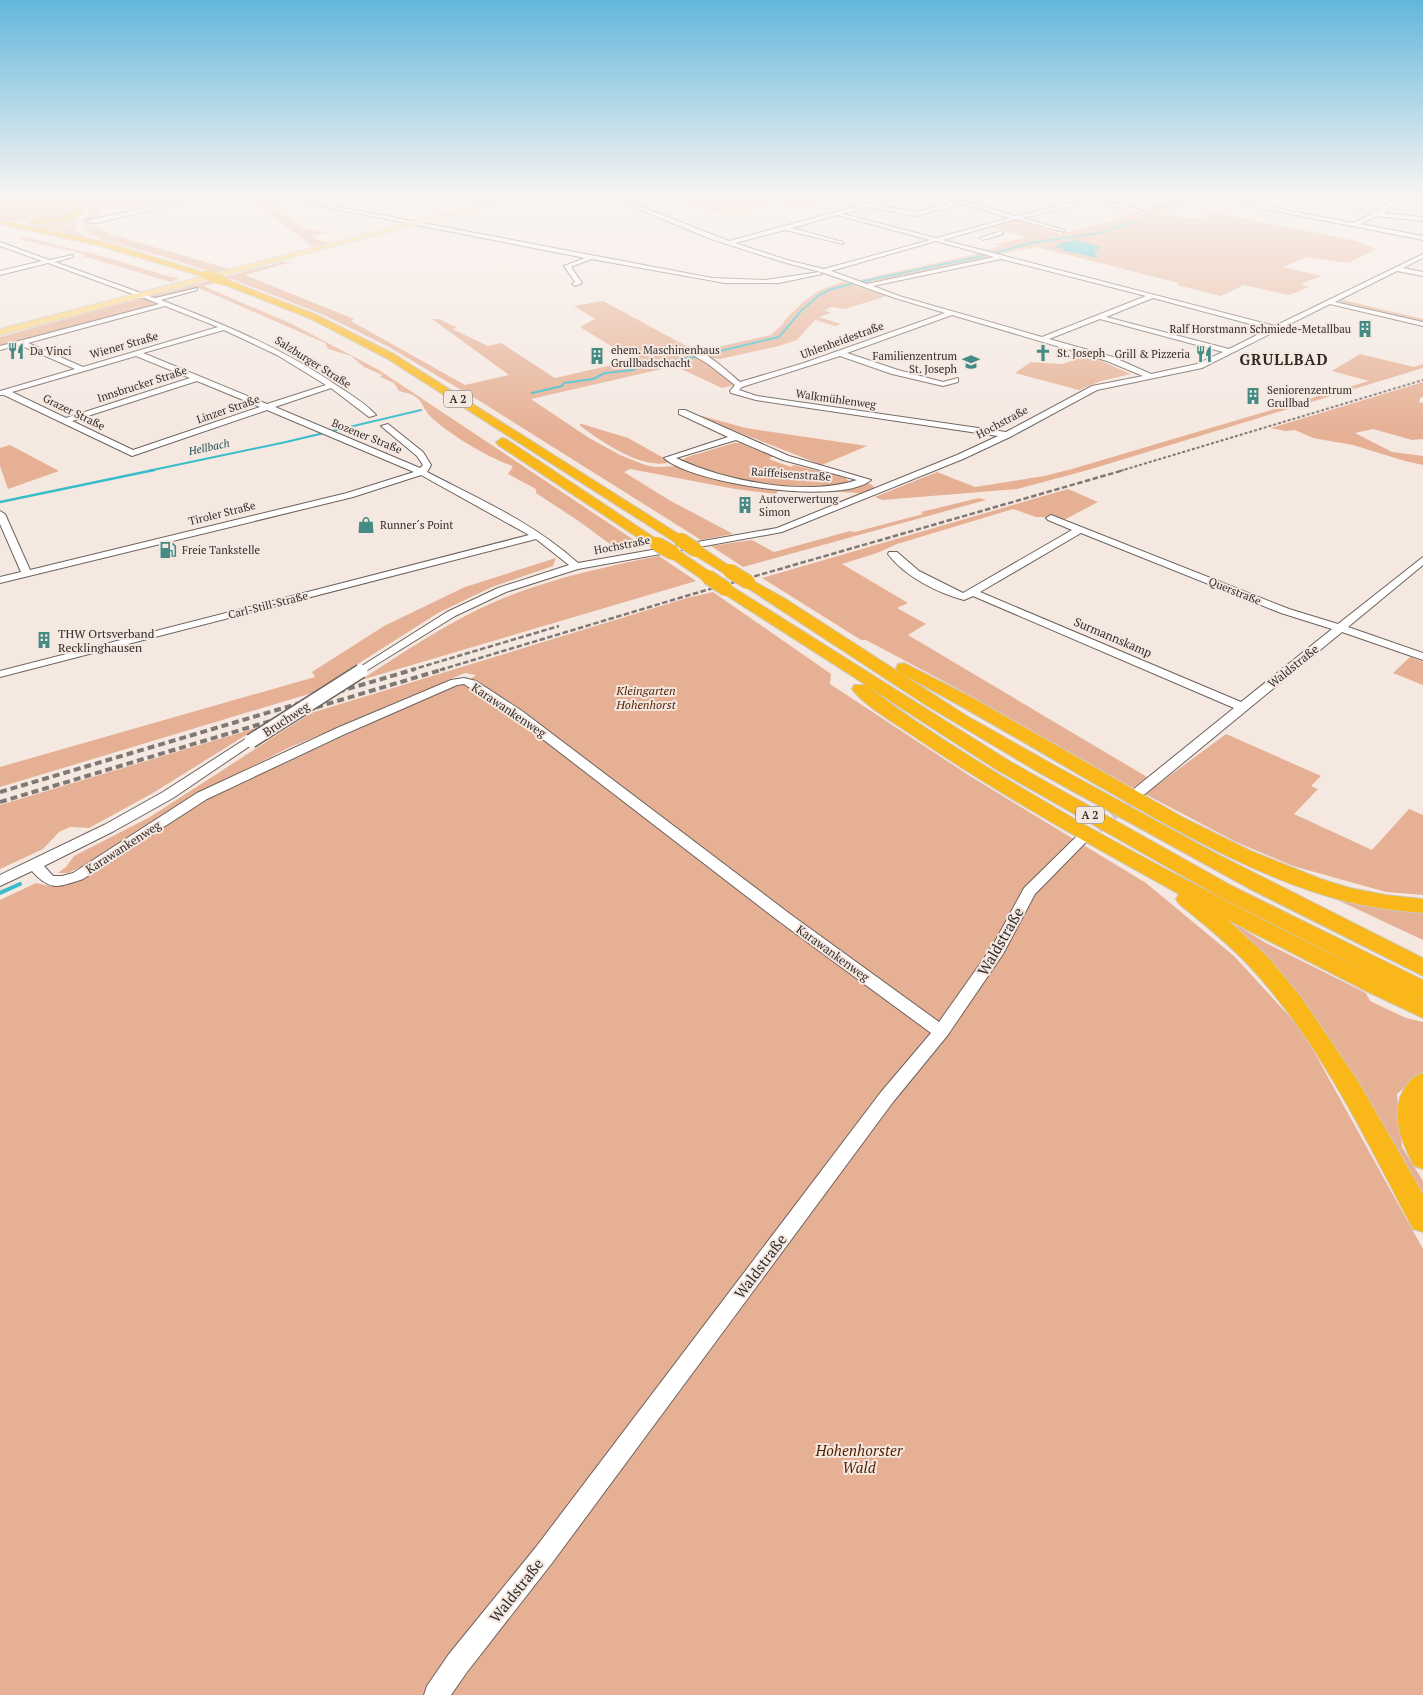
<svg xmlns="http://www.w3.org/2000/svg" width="1423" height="1695" font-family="'PT Serif',serif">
	<rect width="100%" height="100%" fill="#f5e8e1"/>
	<path fill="#e6b094" d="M20,198H177L131,208L99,205L97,217L189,198L93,224L96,227L110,234L229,269L213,273L175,260L100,239L83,229V223L85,222L165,203L84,221L89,209C75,194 20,201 0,205V202Z
		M248,198H269L263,200L282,207L275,209L304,229L328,232L311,236L320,241L330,243L319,246L311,245Z
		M697,198H840L801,208L775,202L736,215L715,213L681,201Z
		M1168,198H1198L1161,215L1204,219L1208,211L1357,241L1376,249L1348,263L1307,257L1283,267L1322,276L1301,284L1309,287L1289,295L1244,285L1221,296L1177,285L1179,283L1037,247L999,254L984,250L1002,246L996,244L1027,237L989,227L1016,220L1061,234L1118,219Z
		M38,202L62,203L77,207L74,214C48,220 27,224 0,219V208Z
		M81,214L75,223L54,228L75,224L76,231L87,237L25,224L42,223Z
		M25,237L109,258L171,277L180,278L171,282L83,256L84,254L18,239Z
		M981,253L995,257C955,268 914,274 873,283L864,284L855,281Z
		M282,262H291L245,275L354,319L351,321L465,385L509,375L432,319H439L458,328L452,329L488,346L501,343L555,378L634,360L580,327L595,319L574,306L603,301L690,348L735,385L722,388L675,366L531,399L589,438L620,455L645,465L655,467L680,466L731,481L817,490L864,483L871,484L875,488L834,505L832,504L859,493L779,489L776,494L735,489L630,469L624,472L669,500L733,534L701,540L483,403L389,347L324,315L232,279L203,286L292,324L379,370L643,546L618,550L580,522L536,493V489L508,474L513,466C489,458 452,436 433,419C417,404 427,397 399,391L394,383L380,377L382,375L364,367L351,356L328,349L325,343L199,288L157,298L151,296Z
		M843,282L887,296L845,309L831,307L825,310L831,313L819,317L841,324L835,326L815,320L797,340L779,346L720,359L707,358L696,352L771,335L784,323L783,322C805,300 812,291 843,282Z
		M138,299H148L159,303L0,347V337Z
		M1343,300L1423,319V322L1337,303Z
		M1360,354L1414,367L1423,364V368L1088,470L1017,489L882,500L875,497L937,472L975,487L1044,476L1072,469L1369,381L1332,371Z
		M1088,355L1131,374L1101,381L1079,390L1015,373L1031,362L1063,364Z
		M1423,382V397L1420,398L1419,402L1423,403V439L1412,440L1373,429L1355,433L1392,452L1423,456V465L1405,461L1353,445L1313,438L1295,430L1286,431L1271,428Z
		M702,416L746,428L867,446L822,465L700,417Z
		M582,424L628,438L671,462C642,471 601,441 579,425Z
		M734,443H740L773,456L769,459L791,467L794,465L846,478L848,481L846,483C794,495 730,480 681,461L687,457Z
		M10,445L59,471L8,489L0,466V448Z
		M1068,489L1098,502L1062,521L1053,517H1036L1013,509L897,544L877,553L842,564L908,603L897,608L926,624L908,635L1147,777L1133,788L962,691L866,640H861L762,578Z
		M979,498L986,500L743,567L711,546L752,540L774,552L850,531L855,532L923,514L921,512Z
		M659,556L696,581L361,680C399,655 438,629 479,609C535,582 598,568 659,556Z
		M556,558L553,566L492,587L438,613L312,693L0,787V767L315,677L312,672L384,626L465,587Z
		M713,592L831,674L830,684L970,776L1146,883L1234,956L1302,1030L1423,1249V1695H0V900L36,883L49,886L70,883L192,806L452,686L462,685L476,675L465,673L286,749L198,794L85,865L68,873H58L66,867L74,856L150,817L311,713L687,598Z
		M1410,657L1423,662V685L1393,673Z
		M259,727L153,793L89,828L70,827L59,832L43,849L0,869V805Z
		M1226,734L1321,776L1311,786L1318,789L1294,814L1372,850L1409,809L1423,815V895L1386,892L1293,866L1236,842L1145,794Z
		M1327,895L1423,910V940Z
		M1222,916L1266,943L1366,993L1370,1001L1406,1018L1423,1022V1072L1397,1094L1402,1147L1423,1181V1205Z"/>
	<path fill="#39bcca" d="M1076,240L1101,247L1095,251V254L1098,258L1061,250L1062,248L1055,247L1060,243Z"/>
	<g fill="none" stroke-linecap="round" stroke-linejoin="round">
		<path stroke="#39bcca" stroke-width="2" d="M994,253L1031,243L1106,232L1118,226L1141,221L1148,213L1182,198
			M860,282L987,255
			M532,393L562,386L564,383L593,379L605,373L633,370L645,364L695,357L779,337L801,311L818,296L829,290L851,284
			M148,471L286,442L421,410"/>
		<path stroke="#39bcca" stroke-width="2.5" d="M0,502L154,470"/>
		<path stroke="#39bcca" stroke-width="4" d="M0,893L20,884"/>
		<path stroke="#cec3bd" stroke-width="13" stroke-dasharray="13 6" stroke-linecap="butt" d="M1082,839L1140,791"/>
		<g stroke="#6d625c" stroke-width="2">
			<path id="minor" d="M10,198V199L0,203V199Z
				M193,198H204L96,223L84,221Z
				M279,198H291L712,278L766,280L819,272L822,274L779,283H725L591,259L571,267L582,283L575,286L572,284L575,282L564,266L585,258Z
				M459,198H470L494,204L491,206Z
				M612,198H619L729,241L888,198H897L875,205L915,212L957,202L946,198L964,201L984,198L970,203L1016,216L1084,200L1080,198H1091L1141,210L1138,212L1091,202L1023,218L1064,230V232L1016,219L943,240L1275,326L1423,254V258L1403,268L1423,272V276L1397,271L1335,302L1423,322V326L1330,304L1202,368L1097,390L1010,437L963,459L782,532L578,569L506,592L455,616L361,674L357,673L355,671L357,669L447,612L498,588L569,565L536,539L0,677V671L529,535L421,475L353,497L0,583V577L21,572L0,524V511L5,514L30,570L347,493L414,472L267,410L132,456L4,395H0V391L75,369L20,345L0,350V346L159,304L144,298H139L138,296L48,263L0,275V271L42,261L0,246V242L49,260L73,255V257L55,262L155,298L197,288V290L161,300C223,324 282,348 336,385C350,394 365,403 376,415L369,417L331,388L275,407L420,468L423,465L417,456L381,426L388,424L423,452L431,465L427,472C479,499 534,523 578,563L777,528L957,455L998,436L756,400L731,393L730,391L735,385L708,364L686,351V347C701,346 729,373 740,382L804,363L945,313L895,298L824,273L783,262L711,239ZM963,204L1010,218L936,238L843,214L869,207L915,216ZM837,215L930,240L824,269L787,260L735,243L785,230L843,244V242L792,228ZM936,241L994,257L867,284L831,271ZM1001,259L1146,296L1042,337L899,296L873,286ZM1153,298L1269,329L1229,349L1106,317ZM165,306L218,327L83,367L28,343ZM952,315L1107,361L1143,376L1092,386L1006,432L757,396L739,390L742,387L840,356L892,374L943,386L958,382V378L943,382L898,370L847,353ZM1100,319L1223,352L1197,364L1151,374L1113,357L1049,339ZM224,330L277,355L326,385L267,404L143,353ZM136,356L190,378L66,418L12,392ZM197,381L260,407L133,450L72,421Z
				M1223,198L1353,223L1372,214L1353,206L1304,198C1327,198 1358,198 1377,212L1395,198L1397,201L1384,213L1423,217V221L1377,216L1360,224L1423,236V240L1215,199Z
				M1001,231L1003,234L983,240L980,238Z
				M679,410H685L789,456L871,480C841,506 692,484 664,458L728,437L679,414ZM736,440L783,460L857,480C804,497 725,481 676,458Z
				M1051,515L1289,609L1338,624L1423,557V565L1348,627L1423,653V660L1342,632L1145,794H1135L1133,791L1135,788L1234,708L973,596L964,600C938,593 904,576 888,554L889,552H897L919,571L963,593L1072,530L1048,520L1046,518ZM1081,533L1281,613L1332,629L1241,702L980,592Z
				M464,678L476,681L522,711L790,914L939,1022L992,947L1024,888L1077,836H1087L1089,839L1035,894L1003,954L947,1036L893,1102L552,1563L467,1672L451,1695H424L427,1686L449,1654L536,1547L881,1092L931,1033L780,922L514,717L464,684L457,685L345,734L207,799L83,879C58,887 51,892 32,871L0,886V875L104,825L163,792L247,738L251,737L257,741L173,798L114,831L44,866L53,876H62L73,873L197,793L337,728L451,680Z"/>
		</g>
		<g stroke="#cac8c8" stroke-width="2">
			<path id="major" d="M504,198H516L0,335V329Z
				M1391,198L1423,200V204L1394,200Z"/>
		</g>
		<g stroke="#cac8c8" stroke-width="2">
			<path id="highway" d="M30,199C47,198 70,196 84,209L82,215L61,221L32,225L28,223L29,221L60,217L76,210C55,196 22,204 0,209V205Z
				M0,220L105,242L212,275L207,278L100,246L0,224Z
				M223,278L317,315L394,354L688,540L686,543H676L386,358L311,319L220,283V279Z
				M502,438L506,439L664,544L662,547H652L498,445L496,442Z
				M696,546L701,547L737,571L735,574H725L691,553L689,550L691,547Z
				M673,549L678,550L713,574L715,577L713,580H703L668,556L666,553L668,550Z
				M748,578L784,598L967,716L1052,764L1213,852L1423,958V976L1252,890L1038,772L924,704L743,585L741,582L743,579Z
				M726,584L731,586L1011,762L1232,886L1423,980V998H1421L1423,999V1018L1368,992L1228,920L1269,958L1301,997L1358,1081L1423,1194V1232L1413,1229C1366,1139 1321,1045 1253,970C1230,945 1205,925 1179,904L1176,899L1179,894C1088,844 997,793 912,735C896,724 862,704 852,689L854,685H866L721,592L718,589L721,586ZM867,686L997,770L1218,896L1364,970C1268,923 1172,874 1078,821C1006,779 934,737 867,686Z
				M904,663L971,697L1184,818L1251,851L1321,879L1350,888L1386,895L1423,899V913C1398,911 1373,908 1348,902C1258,879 1176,830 1095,784C1030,746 965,707 898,672L896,668L898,664Z
				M1423,1073V1169L1414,1166C1402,1142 1390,1117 1403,1091C1408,1082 1413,1076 1423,1073Z"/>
		</g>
		<use href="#minor" fill="#fff" fill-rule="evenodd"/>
		<use href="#major" fill="#fcd476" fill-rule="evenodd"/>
		<use href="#highway" fill="#fab71a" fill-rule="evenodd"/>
		<path stroke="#807874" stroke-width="2" stroke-dasharray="3 2" stroke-linecap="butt" d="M1120,471L1423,380"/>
		<path stroke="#807874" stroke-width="2.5" stroke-dasharray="5.5 2.5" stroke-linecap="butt" d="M411,670L559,626
			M440,670L686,596L1124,470"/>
		<path stroke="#807874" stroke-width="4" stroke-dasharray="7 4" stroke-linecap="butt" d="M0,792L415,669
			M0,802L444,669"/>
		<g stroke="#6d625c" stroke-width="16" stroke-linecap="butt">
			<path id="minor-bridge" d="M251,741L361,671"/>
		</g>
		<g stroke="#cac8c8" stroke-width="10" stroke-linecap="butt">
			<path id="highway-bridge-far1" d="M207,275L223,281"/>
		</g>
		<g stroke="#cac8c8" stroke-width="16" stroke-linecap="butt">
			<path id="highway-bridge" d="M681,540L696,550
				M657,544L673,553
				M730,571L748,582
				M708,577L726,589"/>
		</g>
		<use href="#minor-bridge" stroke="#fff" stroke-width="13"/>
		<use href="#highway-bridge-far1" stroke="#fab71a" stroke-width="9"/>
		<use href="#highway-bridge" stroke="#fab71a" stroke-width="14"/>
	</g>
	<linearGradient id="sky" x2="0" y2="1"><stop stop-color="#62b7dc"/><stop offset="0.45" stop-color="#faf5f2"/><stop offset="1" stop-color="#faf5f2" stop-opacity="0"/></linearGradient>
	<rect width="1423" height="436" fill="url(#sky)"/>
	<defs>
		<g id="building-bare" transform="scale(1.35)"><path d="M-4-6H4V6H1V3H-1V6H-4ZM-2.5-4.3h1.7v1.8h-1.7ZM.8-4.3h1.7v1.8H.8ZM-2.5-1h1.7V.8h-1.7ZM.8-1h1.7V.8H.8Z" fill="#448b85" stroke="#f5e8e1" stroke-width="2.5" paint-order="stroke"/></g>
		<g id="restaurant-bare" transform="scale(1.35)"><path d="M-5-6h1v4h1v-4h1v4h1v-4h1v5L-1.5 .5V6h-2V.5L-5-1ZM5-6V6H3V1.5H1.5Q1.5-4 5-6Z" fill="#448b85" stroke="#f5e8e1" stroke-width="2.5" paint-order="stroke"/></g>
		<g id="church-bare" transform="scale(1.35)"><path d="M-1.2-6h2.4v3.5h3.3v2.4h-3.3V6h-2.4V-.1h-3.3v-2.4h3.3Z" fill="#448b85" stroke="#f5e8e1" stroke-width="2.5" paint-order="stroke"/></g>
		<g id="school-bare" transform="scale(1.35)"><path d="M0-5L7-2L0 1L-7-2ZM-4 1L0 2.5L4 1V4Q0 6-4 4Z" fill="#448b85" stroke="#f5e8e1" stroke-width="2.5" paint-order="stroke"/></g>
		<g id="shop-bare" transform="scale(1.35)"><path d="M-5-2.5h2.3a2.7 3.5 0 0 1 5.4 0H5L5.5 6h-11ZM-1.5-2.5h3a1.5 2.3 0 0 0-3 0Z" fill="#448b85" stroke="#f5e8e1" stroke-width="2.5" paint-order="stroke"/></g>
		<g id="fuel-bare" transform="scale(1.35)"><path d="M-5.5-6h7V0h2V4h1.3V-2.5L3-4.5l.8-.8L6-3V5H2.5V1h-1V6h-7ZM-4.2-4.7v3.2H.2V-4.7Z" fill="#448b85" stroke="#f5e8e1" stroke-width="2.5" paint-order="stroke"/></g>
	</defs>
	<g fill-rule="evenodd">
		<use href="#building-bare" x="1365" y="329"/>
		<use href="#restaurant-bare" x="16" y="351"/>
		<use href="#church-bare" x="1043" y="353"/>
		<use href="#restaurant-bare" x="1204" y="354"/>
		<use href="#building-bare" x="597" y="356"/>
		<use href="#school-bare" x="971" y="362"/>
		<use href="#building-bare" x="1253" y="396"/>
		<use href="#building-bare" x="745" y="505"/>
		<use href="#shop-bare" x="366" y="525"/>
		<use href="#fuel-bare" x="168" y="550"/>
		<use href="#building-bare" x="44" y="640"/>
	</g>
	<g text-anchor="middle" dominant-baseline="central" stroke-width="4" stroke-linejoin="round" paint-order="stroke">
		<g font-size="11" fill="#322d2b" stroke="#f5e8e1" text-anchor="start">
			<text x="1351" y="329" text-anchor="end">Ralf Horstmann Schmiede-Metallbau</text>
			<text x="611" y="350">ehem. Maschinenhaus<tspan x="611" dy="13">Grullbadschacht</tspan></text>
			<text x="30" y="351">Da Vinci</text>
			<text x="1057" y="353">St. Joseph</text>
			<text x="1190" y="354" text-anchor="end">Grill &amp; Pizzeria</text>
			<text x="957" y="356" text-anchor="end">Familienzentrum<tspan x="957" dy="13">St. Joseph</tspan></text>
			<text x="1267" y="390">Seniorenzentrum<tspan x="1267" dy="13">Grullbad</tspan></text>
			<text x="759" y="499">Autoverwertung<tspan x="759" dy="13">Simon</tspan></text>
			<text x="380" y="525">Runner´s Point</text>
			<text x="182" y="550">Freie Tankstelle</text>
		</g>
		<g font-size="11" fill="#322d2b" stroke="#f5e8e1">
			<text transform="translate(842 340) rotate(-20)">Uhlenheidestraße</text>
			<text transform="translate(124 345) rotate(-16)">Wiener Straße</text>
			<text transform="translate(313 362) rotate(32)">Salzburger Straße</text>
			<text transform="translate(142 384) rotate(-18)">Innsbrucker Straße</text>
			<text transform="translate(836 399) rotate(8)">Walkmühlenweg</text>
			<text transform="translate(228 409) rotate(-19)">Linzer Straße</text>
			<text transform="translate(74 412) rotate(26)">Grazer Straße</text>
			<text transform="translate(1002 422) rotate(-28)">Hochstraße</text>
			<text transform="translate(367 436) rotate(22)">Bozener Straße</text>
			<text transform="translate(791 474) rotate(4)">Raiffeisenstraße</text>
			<text transform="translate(222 513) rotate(-14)">Tiroler Straße</text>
			<text transform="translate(622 545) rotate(-11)">Hochstraße</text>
			<text transform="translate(1235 591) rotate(22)">Querstraße</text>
			<text transform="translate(268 605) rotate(-14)">Carl-Still-Straße</text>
		</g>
		<g fill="#f5e8e1" stroke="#6c6562" stroke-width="1">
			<rect x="444" y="390.5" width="28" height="17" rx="4"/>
			<rect x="1076" y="806.5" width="28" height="17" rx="4"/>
		</g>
		<g font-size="11" font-weight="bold" fill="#322d2b">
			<text x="458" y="399">A 2</text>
			<text x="1090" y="815">A 2</text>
		</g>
		<g font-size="11" font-style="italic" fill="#1b5157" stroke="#f5e8e1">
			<text transform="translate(209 447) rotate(-12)">Hellbach</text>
		</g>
		<g font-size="12" fill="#322d2b" stroke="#f5e8e1" text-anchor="start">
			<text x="58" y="633">THW Ortsverband<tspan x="58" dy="14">Recklinghausen</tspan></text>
		</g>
		<g font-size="12" fill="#322d2b" stroke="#f5e8e1">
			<text transform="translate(1113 637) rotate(23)">Surmannskamp</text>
			<text transform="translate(1293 666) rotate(-39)">Waldstraße</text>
			<text transform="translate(509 710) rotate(34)">Karawankenweg</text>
			<text transform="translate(286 719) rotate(-33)">Bruchweg</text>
			<text transform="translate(123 847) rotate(-33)">Karawankenweg</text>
			<text transform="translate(833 953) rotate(36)">Karawankenweg</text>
		</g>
		<g font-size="12" font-style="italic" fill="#501f00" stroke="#f5e8e1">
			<text x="646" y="690">Kleingarten<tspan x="646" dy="14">Hohenhorst</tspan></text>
		</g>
		<g font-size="15" font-weight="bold" letter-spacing="1" fill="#332924" stroke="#f5e8e1">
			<text x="1284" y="359">GRULLBAD</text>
		</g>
		<g font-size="15" fill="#322d2b" stroke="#f5e8e1">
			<text transform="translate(1000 941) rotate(-60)">Waldstraße</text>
			<text transform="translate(760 1266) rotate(-53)">Waldstraße</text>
			<text transform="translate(516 1590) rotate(-52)">Waldstraße</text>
		</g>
		<g font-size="15" font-style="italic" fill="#501f00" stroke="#f5e8e1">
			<text x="859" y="1450">Hohenhorster<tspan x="859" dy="17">Wald</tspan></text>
		</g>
	</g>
</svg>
